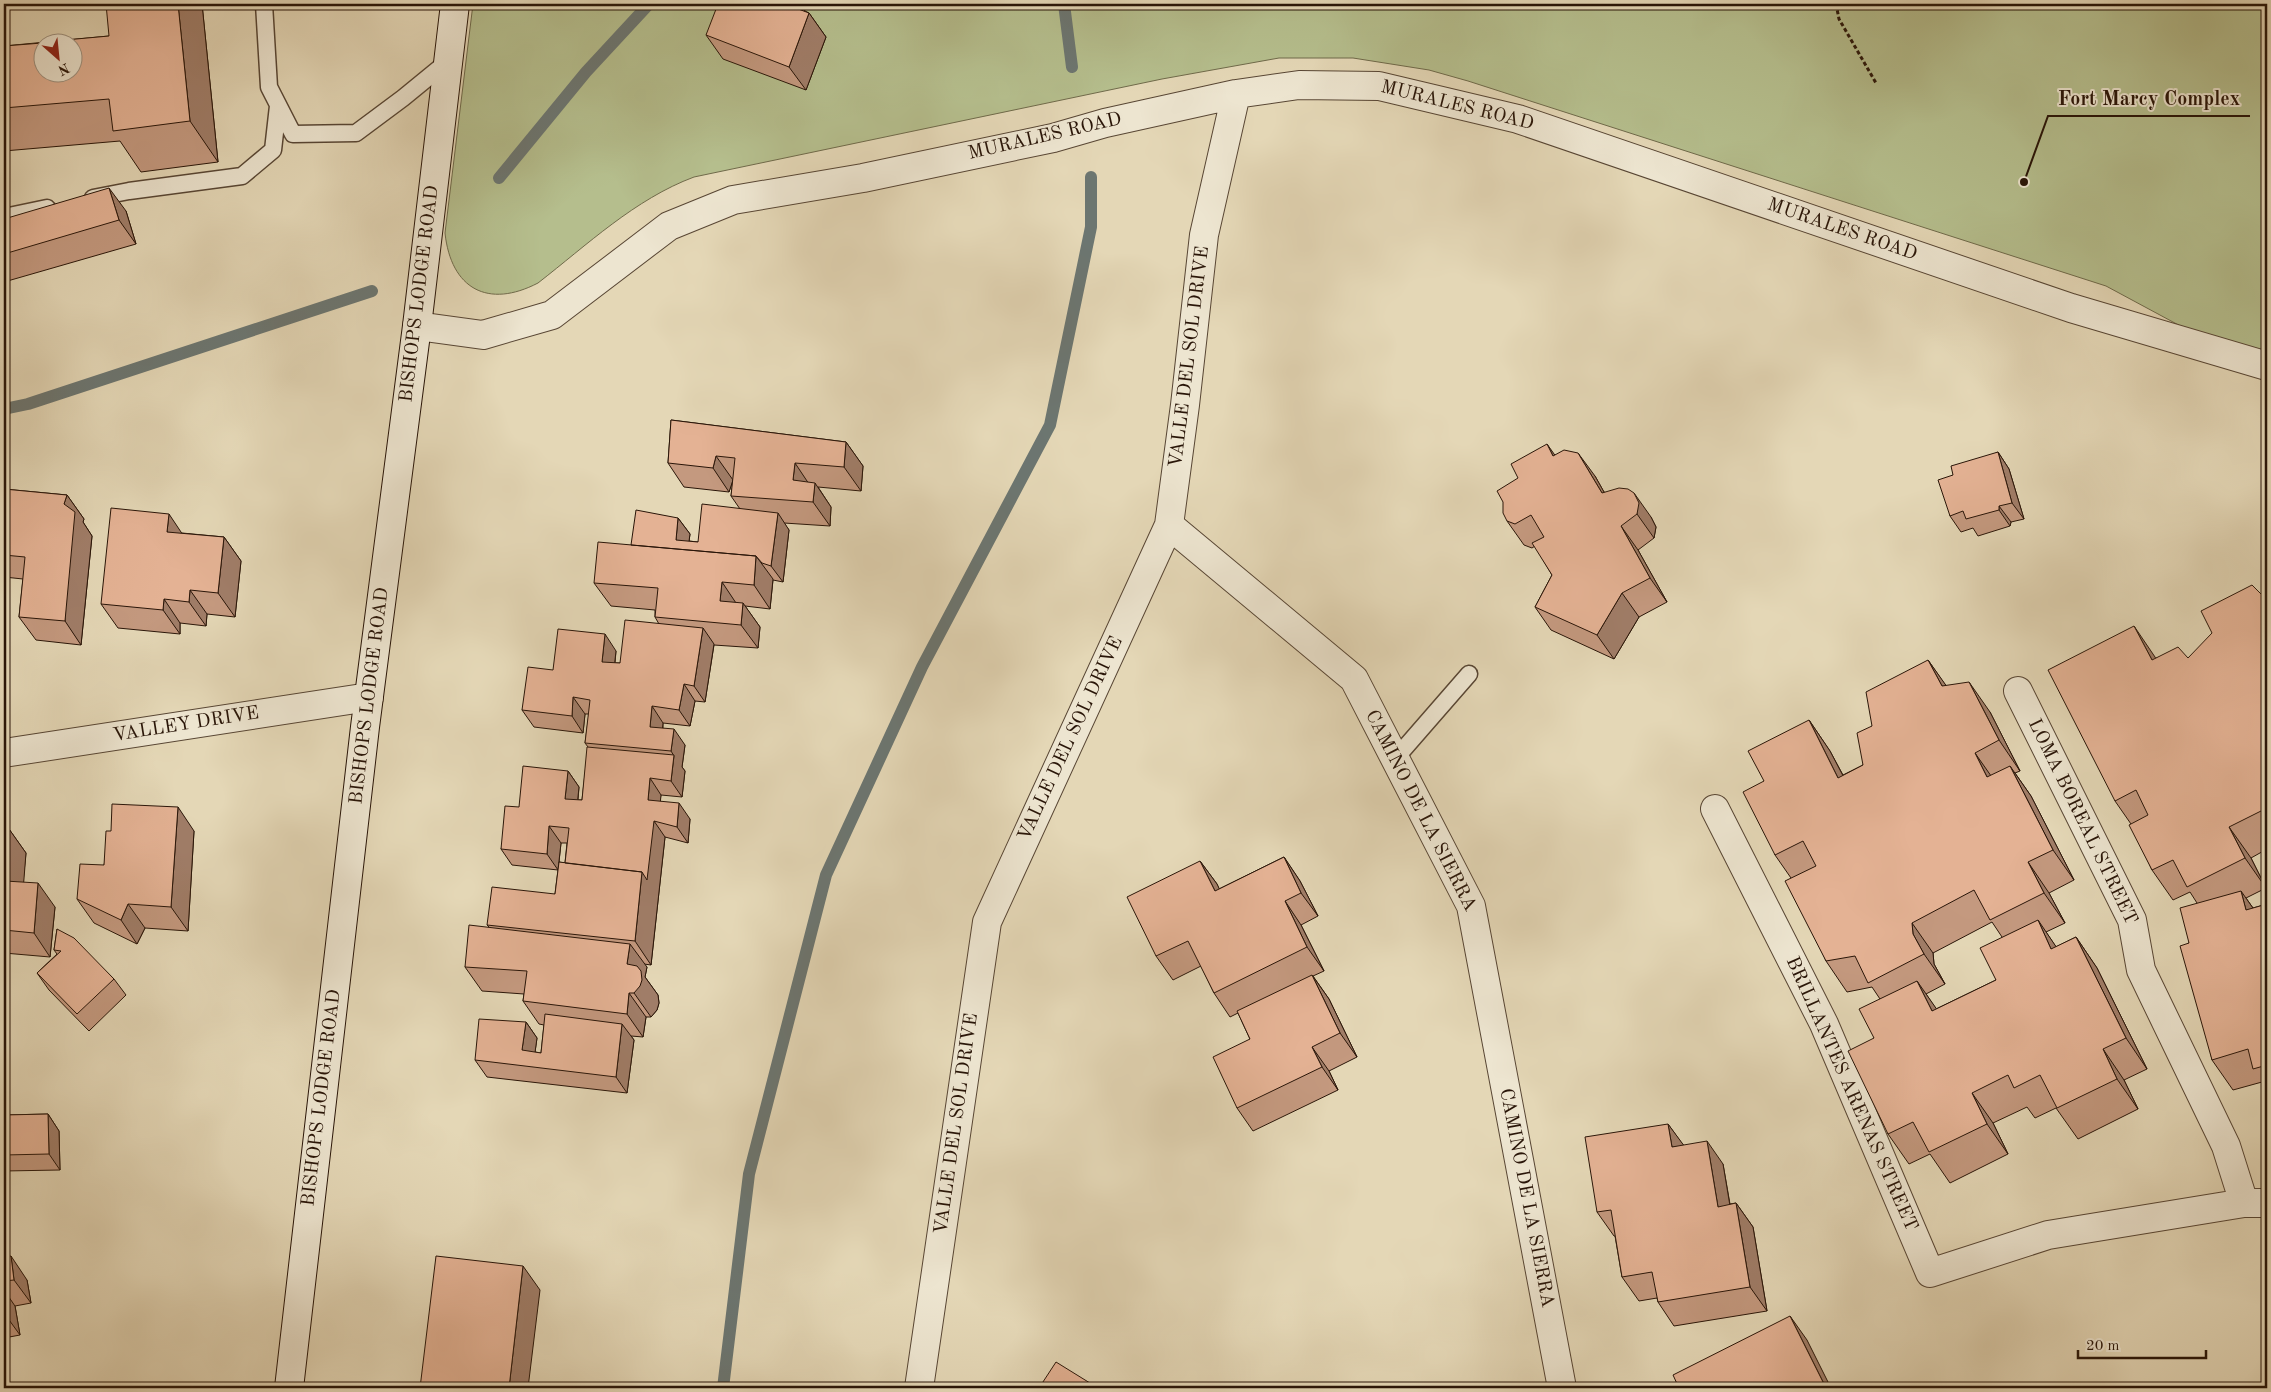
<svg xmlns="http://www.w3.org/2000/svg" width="2271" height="1392" font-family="'Old Standard TT',serif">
	<rect width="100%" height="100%" fill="#e4d7b6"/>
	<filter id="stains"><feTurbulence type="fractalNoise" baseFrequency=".004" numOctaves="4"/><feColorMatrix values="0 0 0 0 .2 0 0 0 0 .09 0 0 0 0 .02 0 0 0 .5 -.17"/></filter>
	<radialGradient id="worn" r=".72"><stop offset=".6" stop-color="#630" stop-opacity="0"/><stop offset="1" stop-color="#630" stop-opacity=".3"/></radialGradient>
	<path fill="#b5be8d" stroke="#6f6a4a" d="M473,4H2267V352L2223,343L2199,336L2106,286L1468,81L1429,70L1353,58H1279L1162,79L694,177C635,199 587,245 538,283C488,309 451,289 445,233Z"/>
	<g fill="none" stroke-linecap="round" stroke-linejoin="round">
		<path stroke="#6c7671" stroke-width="12" d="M1064,4L1072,67
			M499,178L586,72L649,4
			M4,409L28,404L372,291
			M723,1388L749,1174L826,875L922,667L1050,425L1091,227V177"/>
		<g stroke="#584634" stroke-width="19">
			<path id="lane" d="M264,4L269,87L293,134L356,133L403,98L447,62
				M93,198L129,191L242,176L273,150L278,106
				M4,217L47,208
				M1395,759L1469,674"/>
		</g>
		<g stroke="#584634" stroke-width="30">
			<path id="street" d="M417,326L483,335L552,315L669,226L733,200L863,178L1053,138L1105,123L1236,94L1299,85L1379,86L1518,119L2071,308L2267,366
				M1169,525L1354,679L1471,906L1562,1388
				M2018,691L2132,920L2141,970L2226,1146L2244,1203
				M4,753L369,697
				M1715,809L1824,1024L1930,1273L2048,1235L2244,1203H2267
				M919,1388L987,922L1169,525L1185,405L1204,235L1236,94"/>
		</g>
		<g stroke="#291508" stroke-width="30">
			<path id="secondary" d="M289,1388L365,727L417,326L455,4"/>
		</g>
		<path stroke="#291508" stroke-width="3" stroke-dasharray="4 2.5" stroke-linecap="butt" d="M1836,4L1839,19L1876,83"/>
		<use href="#lane" stroke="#ede5d0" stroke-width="16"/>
		<use href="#street" stroke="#ede5d0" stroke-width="28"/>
		<use href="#secondary" stroke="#ede5d0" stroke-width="28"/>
	</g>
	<path fill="#c4997f" stroke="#291508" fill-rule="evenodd" d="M202,4L218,162L141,172L120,141L4,151V46L109,36Z
		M805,11L809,13L826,37L806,90L723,59L706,35Z
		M126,211L136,244L4,282V219Z
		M671,420L846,442L863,466L861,491L818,487L831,507L830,526L784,523L789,530L783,582L773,580L770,609L745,606L760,627L758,648L714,645L705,702L695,701L690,726L663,723V728L685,745L682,767L685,771L682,797L661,795L660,801L690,819L688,843L665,837L651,965L644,964L647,967L645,977L658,995L659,1003L657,1010L651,1017H646L643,1037L631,1036L634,1040L627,1093L487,1077L475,1060L526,1022L537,1038L535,1052L541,1053L544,1025L539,1024L523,1001L524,994L482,991L465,967L489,927L487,925L555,894L558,870L512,865L501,849L519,807L568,771L579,787L578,800H582L588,747L585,743L589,714H585L583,733L534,727L522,710L553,670L616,651L615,663H620L659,624L655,617V610L611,606L594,583L631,545L678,518L690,534L689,541L698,542L740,509L731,496L733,480L729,492L684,487L668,463ZM561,843H567L565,863L559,862Z
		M1998,452L2009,469L2024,519L2011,522L2010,526L1978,536L1973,528L1961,532L1950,516L1953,475Z
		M1555,455L1595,476L1604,492L1651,517L1656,527L1654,538L1638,550L1667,602L1639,617L1614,659L1551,630L1535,607L1552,575L1535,546L1532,548L1524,545L1507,521Z
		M4,489L67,495L84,519L83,522L92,536L81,645L36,640L19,617L23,579L4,577Z
		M182,533L224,537L241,561L235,617L207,614L206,626L180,623V634L118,628L101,604Z
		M2267,600V849L2251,858L2266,888L2246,898L2253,908L2267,904V1089L2262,1082L2233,1090L2212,1060L2189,943L2197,903L2190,892L2173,900L2152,870L2131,824L2115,801L2156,658H2188Z
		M1928,660L1946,686L1990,712L2020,771L2015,773L2031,796L2074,880L2049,893L2065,923L2046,932L2056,947L2076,937L2097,968L2147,1069L2124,1080L2138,1109L2078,1139L2056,1108L2035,1118L2027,1107L1993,1123L2008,1154L1950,1183L1930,1154L1909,1164L1888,1134L1874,1038L1880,999L1872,987L1847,992L1826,961L1791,878L1775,855L1764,781L1809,720L1830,751L1843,775L1863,765L1872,726ZM1992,922L2002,937L1996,980L1936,1009L1926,994L1945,984L1934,964L1933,953Z
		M4,829H9L26,853L23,882L55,907L50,957L4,953Z
		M111,831H194L188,931L145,928L137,944L94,923L77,899L104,865Z
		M1284,857L1300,881L1318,916L1301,925L1324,971L1313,976L1329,999L1357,1057L1329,1071L1338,1090L1253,1131L1237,1108L1250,1039L1238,1013L1230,1017L1214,993L1201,966L1173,980L1156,956L1200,861L1217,884L1219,889Z
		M57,929L114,979L126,995L89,1031L49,990L37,973L57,954L54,950Z
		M48,1114L59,1131L60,1170L4,1171V1115Z
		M1668,1124L1683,1145L1723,1164L1730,1204L1736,1203L1753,1227L1767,1311L1674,1326L1658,1302L1657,1298L1639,1301L1622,1277L1615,1236H1614L1597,1212Z
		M4,1257L27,1280L31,1303L15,1306L20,1335L4,1338Z"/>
	<path fill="#a07d68" stroke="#291508" d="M178,4H202L218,162L190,121Z
		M783,4H807L799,27Z
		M809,13L826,37L806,90L789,67Z
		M109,188L126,211L136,244L119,220Z
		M846,442L863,466L861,491L844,467Z
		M1547,444L1564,468L1553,456Z
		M1998,452L2009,469L2024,519L2012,503Z
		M1578,453L1595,476L1618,517L1602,493Z
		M716,456L733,480L729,492L713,468Z
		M795,463L811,487L793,480Z
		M815,483L831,507L830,526L813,502Z
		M1634,493L1651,517L1656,527L1654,538L1637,514Z
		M67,495L84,519L83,522L92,536L81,645L65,621L64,504Z
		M1999,506L2011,522L2010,526L1999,510Z
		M778,513L789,530L783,582L771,566Z
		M169,514L185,538L167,532Z
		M678,518L690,534L687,556L676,540Z
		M1621,526L1638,550L1667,602L1650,578Z
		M224,537L241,561L235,617L218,593Z
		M756,556L773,579L770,609L754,585Z
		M722,582L738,606L737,625L720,601Z
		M190,590L207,614L206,626L189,602Z
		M1622,593L1639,617L1614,659L1597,635Z
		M164,599L180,623V634L163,610Z
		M743,603L760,627L758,648L741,625Z
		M2134,626L2155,657L2173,691L2152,660Z
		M703,628L714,644L705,702L694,686Z
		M605,634L616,651L613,678L602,662Z
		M1928,660L1950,691L1942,686Z
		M1969,682L1990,712L2020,771L1999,740Z
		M684,684L695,701L690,726L679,710Z
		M573,697L585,714L583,733L572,716Z
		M652,706L663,723L661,743L650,727Z
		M1809,720L1830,751L1860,808L1838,778Z
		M674,729L685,745L682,767L685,771L682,797L671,781L674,756L671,751Z
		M1975,753L1996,783L1987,777Z
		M2010,766L2031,796L2074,880L2053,850Z
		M568,771L579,787L576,816L565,799Z
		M650,778L661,795L659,816L648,800Z
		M679,803L690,819L688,843L677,827Z
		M178,807L194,831L188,931L171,907Z
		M654,821L665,837L651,965L635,941L642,872Z
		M549,826L561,843L558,870L547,854Z
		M2229,827L2251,858L2266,888L2245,858Z
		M9,829L26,853L22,904L5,881Z
		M1284,857L1300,881L1318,916L1301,893Z
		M1200,861L1217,884L1232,915L1215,891Z
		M2028,862L2049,893L2065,923L2044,893Z
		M38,883L55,907L50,957L34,933Z
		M2241,891L2262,921L2246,910Z
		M1285,901L1301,925L1324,971L1307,947Z
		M128,904L145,928L137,944L121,920Z
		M2038,920L2059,951L2051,949Z
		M1912,923L1933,953L1934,964L1945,984L1924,954L1913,934Z
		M2076,937L2097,968L2147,1069L2126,1038Z
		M630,944L647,967L645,977L658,995L659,1003L657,1010L651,1017L634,993L627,964Z
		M1312,975L1329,999L1357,1057L1340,1033Z
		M1917,981L1938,1011H1932Z
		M629,993L646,1017L643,1037L627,1014Z
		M526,1022L537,1038L533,1067L522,1050Z
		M622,1024L634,1040L627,1093L616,1077Z
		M1312,1047L1329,1071L1338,1090L1322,1067Z
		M2103,1049L2124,1080L2138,1109L2117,1079Z
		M1972,1093L1993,1123L2008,1154L1987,1124Z
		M48,1114L59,1131L60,1170L49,1154Z
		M1668,1124L1685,1147H1672Z
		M1707,1141L1723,1164L1734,1230L1718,1207Z
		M1736,1203L1753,1227L1767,1311L1750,1287Z
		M11,1256L27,1280L31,1303L14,1280Z
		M523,1266L540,1290L528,1388H509Z
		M4,1290L15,1306L20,1335L4,1313Z
		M1790,1316L1807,1340L1831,1388H1826Z"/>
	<path fill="#e4b294" stroke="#291508" d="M106,4H178L190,121L113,131L109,99L4,108V46L42,43V72H72V42H43L109,36Z
		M718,4H785L809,13L789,67L706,35Z
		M109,188L119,220L4,254V219Z
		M671,420L846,442L844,467L795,463L793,480L815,483L813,502L731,496L735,458L716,456L713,468L668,463Z
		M1547,444L1553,456L1564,450L1578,453L1602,493L1619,488L1628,489L1634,493L1639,503L1637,514L1621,526L1650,578L1622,593L1597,635L1535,607L1552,575L1532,543L1544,537L1531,515L1515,524L1507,521L1503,513V502L1497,491L1518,478L1511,464Z
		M1998,452L2012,503L1999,506V510L1966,519L1963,511L1950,516L1938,480L1953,475L1951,466Z
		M4,489L67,495L64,504L75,512L65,621L19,617L25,557L4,555Z
		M702,504L778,513L771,566L762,563L756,556L631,545L636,510L678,518L676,540L698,542Z
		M111,508L169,514L167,532L224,537L218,593L190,590L189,602L164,599L163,610L101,604Z
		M598,542L756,556L754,585L722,582L720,601L743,603L741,625L655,617L658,588L594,583Z
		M2252,585L2267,600V808L2229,827L2245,858L2187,887L2173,860L2152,870L2129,825L2148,815L2136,790L2115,801L2048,670L2134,626L2152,660L2178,647L2188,658L2212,633L2201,611Z
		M625,620L703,628L694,686L684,684L679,710L652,706L650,727L674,729L671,751L585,743L590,700L573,697L572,716L522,710L528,667L553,670L558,629L605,634L602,662L620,663Z
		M1928,660L1942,686L1969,682L1999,740L1975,753L1987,777L2010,766L2053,850L2028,862L2044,893L1990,920L1974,890L1912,923L1913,934L1924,954L1868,983L1855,956L1826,961L1785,881L1816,866L1803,841L1775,855L1743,792L1764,781L1748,751L1809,720L1838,778L1863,765L1857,733L1872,726L1866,692Z
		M587,747L674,755L671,781L650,778L648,800L679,803L677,827L654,821L647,880L642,872L565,863L569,828L549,826L547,854L501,849L505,806L519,807L523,766L568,771L565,799L582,800Z
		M112,804L178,807L171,907L128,904L121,920L77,899L80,864L104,865L106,831H111Z
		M4,829H9L5,881L38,883L34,933L4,930Z
		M1284,857L1301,893L1285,901L1307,947L1214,993L1188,941L1156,956L1127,897L1200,861L1215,891Z
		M559,862L642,872L635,941L487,925L492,887L555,894Z
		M2267,871V893L2262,873Z
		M2241,891L2246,910L2267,904V1065L2253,1069L2248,1049L2212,1060L2180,946L2189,943L2180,908Z
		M2038,920L2051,949L2076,937L2126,1038L2103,1049L2117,1079L2057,1108L2040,1075L2014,1088L2008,1075L1972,1093L1987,1124L1929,1152L1913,1122L1888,1134L1848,1051L1874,1038L1859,1009L1917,981L1932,1011L1996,980L1980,948Z
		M469,925L630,944L627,964L637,966L641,971L642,980L640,986L634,993H629L627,1014L523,1001L527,971L465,967Z
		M57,929L74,938L114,979L77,1014L37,973L61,951L54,950Z
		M1312,975L1340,1033L1312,1047L1322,1067L1237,1108L1213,1057L1250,1039L1237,1011Z
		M545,1014L622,1024L616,1077L475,1060L479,1019L526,1022L522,1050L541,1053Z
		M48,1114L49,1154L4,1155V1115Z
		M1668,1124L1672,1147L1707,1141L1718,1207L1736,1203L1750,1287L1658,1302L1652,1272L1622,1277L1611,1210L1597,1212L1585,1137Z
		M11,1256L14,1280L4,1281V1257Z
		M436,1256L523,1266L509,1388H420Z
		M1790,1316L1826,1388H1679L1673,1375Z
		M1056,1362L1098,1388H1039Z"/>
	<g text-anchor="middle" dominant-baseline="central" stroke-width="4" stroke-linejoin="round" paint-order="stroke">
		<g font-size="19" fill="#291508" stroke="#ede5d0">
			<text transform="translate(1457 106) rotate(14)">MURALES ROAD</text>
			<text transform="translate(1045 137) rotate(-13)">MURALES ROAD</text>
			<text transform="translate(1842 230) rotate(19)">MURALES ROAD</text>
			<text transform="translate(420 294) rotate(-83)">BISHOPS LODGE ROAD</text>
			<text transform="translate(1190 357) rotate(-83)">VALLE DEL SOL DRIVE</text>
			<text transform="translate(370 696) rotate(-83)">BISHOPS LODGE ROAD</text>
			<text transform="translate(186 725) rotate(-9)">VALLEY DRIVE</text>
			<text transform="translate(1071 739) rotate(-65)">VALLE DEL SOL DRIVE</text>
			<text transform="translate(1420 811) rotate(63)">CAMINO DE LA SIERRA</text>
			<text transform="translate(2082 822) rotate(64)">LOMA BOREAL STREET</text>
			<text transform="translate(1851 1094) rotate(66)">BRILLANTES ARENAS STREET</text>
			<text transform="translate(322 1098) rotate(-83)">BISHOPS LODGE ROAD</text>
			<text transform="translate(957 1124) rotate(-82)">VALLE DEL SOL DRIVE</text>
			<text transform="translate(1526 1198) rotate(79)">CAMINO DE LA SIERRA</text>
		</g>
	</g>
	<path fill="none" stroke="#291508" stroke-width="2" d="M2024 182L2048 116H2250"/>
	<circle fill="#291508" stroke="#ede5d0" stroke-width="2" cx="2024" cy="182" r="5"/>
	<g font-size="20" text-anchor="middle" font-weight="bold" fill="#291508" stroke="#ede5d0" stroke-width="4" stroke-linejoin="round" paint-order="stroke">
		<text x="2149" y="105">Fort Marcy Complex</text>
	</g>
	<rect width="2271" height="1392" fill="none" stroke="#e4d7b6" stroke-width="20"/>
	<rect x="5" y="5" width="2261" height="1382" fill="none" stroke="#291508" stroke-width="2.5"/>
	<rect x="10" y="10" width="2251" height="1372" fill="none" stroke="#291508"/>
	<g transform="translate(58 58) rotate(153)"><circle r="24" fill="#ede5d0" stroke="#9f9280"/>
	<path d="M0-4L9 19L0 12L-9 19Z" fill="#8f2418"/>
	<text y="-8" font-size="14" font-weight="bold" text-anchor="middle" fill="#291508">N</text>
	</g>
	<path d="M2078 1350v8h128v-8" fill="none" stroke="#291508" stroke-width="2.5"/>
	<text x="2086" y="1350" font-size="15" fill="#291508" stroke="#ede5d0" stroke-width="4" paint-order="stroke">20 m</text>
	<rect width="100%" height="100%" filter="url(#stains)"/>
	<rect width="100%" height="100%" fill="url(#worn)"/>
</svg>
